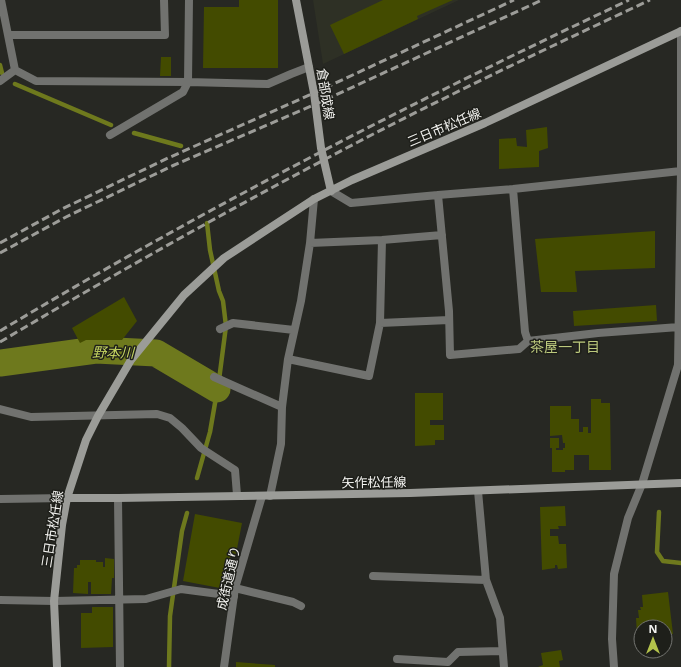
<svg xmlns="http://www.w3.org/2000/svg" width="681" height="667" font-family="'Noto Sans','Noto Sans JP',sans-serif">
	<rect width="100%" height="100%" fill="#272823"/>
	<path fill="#2e3025" d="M313,0H459L323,64Z"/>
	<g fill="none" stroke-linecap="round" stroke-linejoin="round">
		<path stroke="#6e791d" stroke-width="4.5" d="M0,65L2,73
			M15,84L111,125
			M134,133L181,146
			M197,478L210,432L219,380L226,326L223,301L219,291L210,250L207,223
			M659,512L657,552L663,561L681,563
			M169,667L170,616L182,531L187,513"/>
		<path stroke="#6e791d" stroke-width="27" d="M0,363L96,350L156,353L217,389"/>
	</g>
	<path fill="#434b00" d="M239,0H278V68H203L204,7H239Z
		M383,0H453L417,16L418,19L344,54L330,25Z
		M161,57H171V76H160Z
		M547,127L548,148L539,151V167L499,169V139L516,138L517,146L527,147L526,130Z
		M655,231V268L575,271L577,292H541L535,239Z
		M124,297L137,321L122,340H86L80,343L72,328Z
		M656,305L657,321L574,326L573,311Z
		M415,393H443V420H430V425H444V440H435V445L415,446Z
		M591,399H601V403H610L611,470H589V455H574V470H565V472H552V448H550V438H559V448H556V450H563V448H565V443H563L562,435L550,436V406H571V419H579V432H583V427H588V433H591Z
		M565,506L566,526H558L559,529H550V536H558L559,544H566L567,568L558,569L557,565H555V568L542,570L540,507Z
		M195,514L242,523L236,554L231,553L225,589L183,581Z
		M105,558L114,559V578H112L111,594H91V582H88V594L73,593L74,568H77V565H80V560H96V562H103V567H105Z
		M668,592L673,634L665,635V627H641V635H637L636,618H639L638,610H641L640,607H643L642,595Z
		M92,607H113V647L81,648V613H92Z
		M561,650L563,660L559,661L560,667H538L543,665L541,653Z
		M236,662L275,665V667H236Z"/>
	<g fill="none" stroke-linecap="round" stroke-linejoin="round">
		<path stroke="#71726f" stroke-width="8" d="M1,0L15,70L36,81L188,82L268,84L291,74L309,67
			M9,35H165L164,0
			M0,81L15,70
			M110,135L183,92L188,82L189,0
			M513,189L525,332L528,341
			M331,191L351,203L438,195
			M310,243L382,240L442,235
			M380,323L449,320
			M679,327L598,333L528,341L519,349L450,355L449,311L438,195L513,189L681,171
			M220,329L233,323L294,330
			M288,359L369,376L380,323L382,240
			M214,377L282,407
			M0,409L31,417L157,414L170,418L182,428L201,448L235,470L237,495
			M642,484L678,365L681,171V31
			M478,491L486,580L500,618L504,667
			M270,496L281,444L282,407L288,359L301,301L310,243L314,199
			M118,498L120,667
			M373,576L486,580
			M235,588L293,602L301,606
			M0,600L54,601L146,599L181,589L234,596
			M397,659L448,662L458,652L502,651"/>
		<path stroke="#71726f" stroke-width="8" d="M0,499L67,498
			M224,667L235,588L262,496
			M614,667L612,639L614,574L628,518L642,484"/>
		<path stroke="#9b9c98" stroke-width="8" d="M296,0L314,93L321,148L331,191
			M67,498H118L410,493L681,483
			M57,667L54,601L62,525L67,498L86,440L98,416L131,360L184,295L224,258L314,199L352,180L485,123L681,31"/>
		<path stroke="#9c9c98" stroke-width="3" stroke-dasharray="8 4" stroke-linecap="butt" d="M0,243L62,209L168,158L314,93L514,0
			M0,253L66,217L172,166L316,104L542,0
			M0,331C203,209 414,101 629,0
			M0,342C118,272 237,205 358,142C454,92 552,46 650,0"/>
	</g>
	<g text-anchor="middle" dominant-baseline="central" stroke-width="3" stroke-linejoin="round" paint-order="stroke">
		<g font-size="13" fill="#f3f3f0" stroke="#1e1f1a">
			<text transform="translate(326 94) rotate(81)">倉部成線</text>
			<text transform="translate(444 127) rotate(-23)">三日市松任線</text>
			<text transform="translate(374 482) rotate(-1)">矢作松任線</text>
			<text transform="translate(52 529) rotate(-81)">三日市松任線</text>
			<text transform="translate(228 578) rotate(-77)">成街道通り</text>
		</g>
		<g font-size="14" fill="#bcc97d" stroke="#1e1f1a">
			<text x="565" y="346">茶屋一丁目</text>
		</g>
		<g font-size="14" font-style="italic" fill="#c6d661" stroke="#1e1f1a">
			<text transform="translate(113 352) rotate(1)">野本川</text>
		</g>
	</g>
	<g transform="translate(653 639)"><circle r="19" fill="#1e1f1a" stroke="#737470"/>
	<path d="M0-3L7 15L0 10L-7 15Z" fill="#b3c24b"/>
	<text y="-6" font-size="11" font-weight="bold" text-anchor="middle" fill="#f3f3f0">N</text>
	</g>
</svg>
